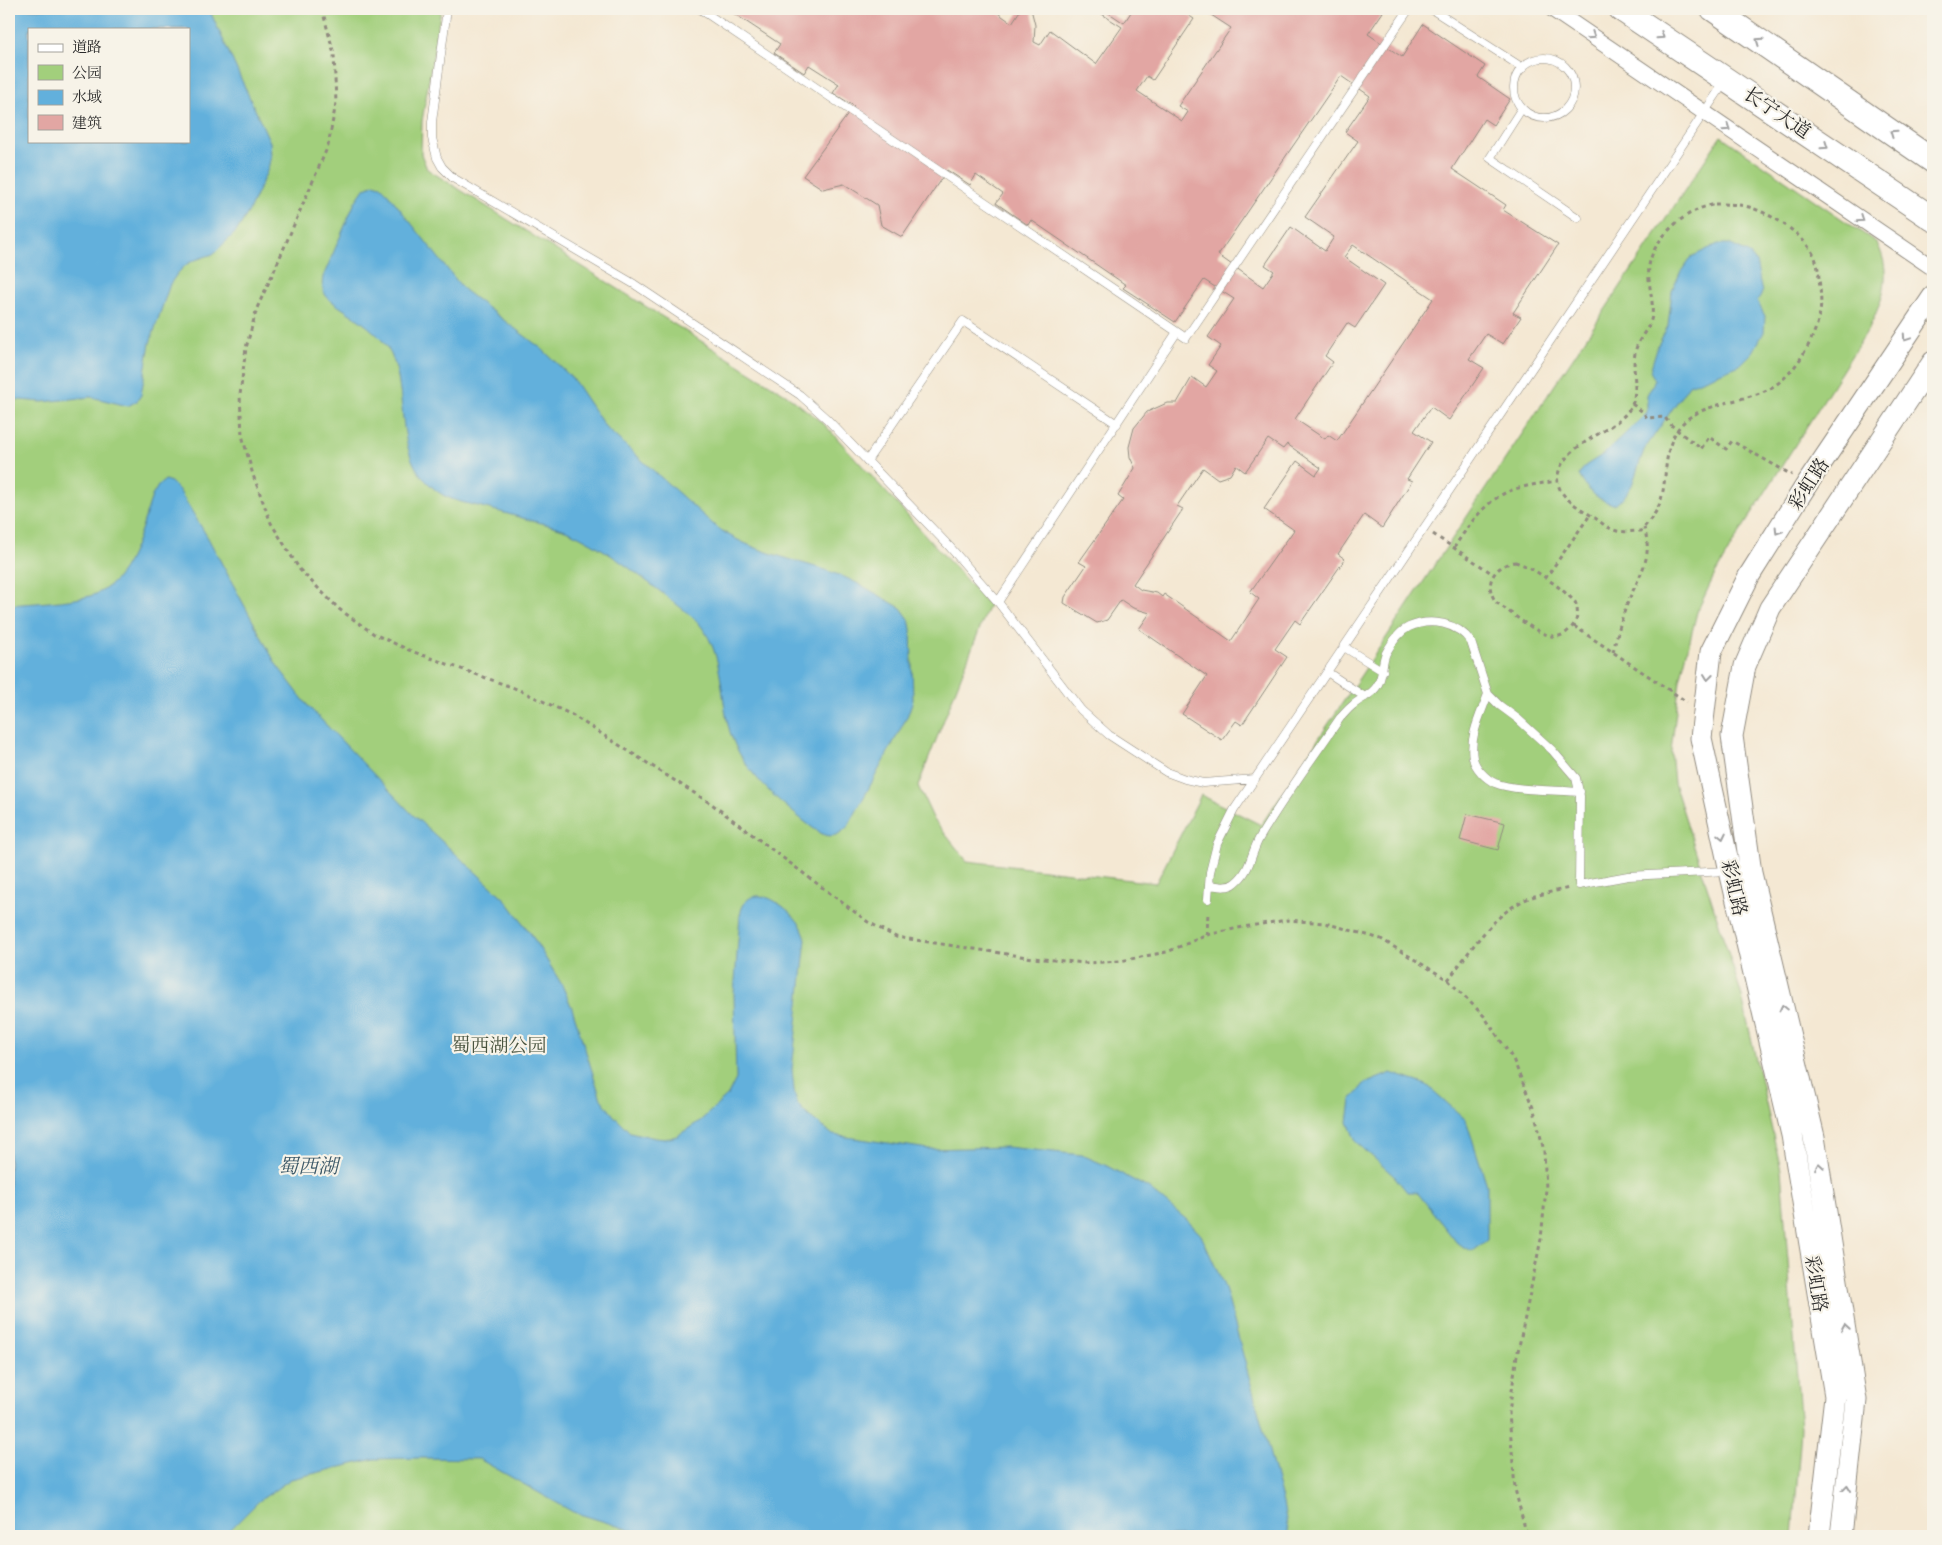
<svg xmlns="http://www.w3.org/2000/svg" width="1942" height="1545" font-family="'IM FELL French Canon','Noto Serif SC',serif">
	<rect width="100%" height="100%" fill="#f7f3e8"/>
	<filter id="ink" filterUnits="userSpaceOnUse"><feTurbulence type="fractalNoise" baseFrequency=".02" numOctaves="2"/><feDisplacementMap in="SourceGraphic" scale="10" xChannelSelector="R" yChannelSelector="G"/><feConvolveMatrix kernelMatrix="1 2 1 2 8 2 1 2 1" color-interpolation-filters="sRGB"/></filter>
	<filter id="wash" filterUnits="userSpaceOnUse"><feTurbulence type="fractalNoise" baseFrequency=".0096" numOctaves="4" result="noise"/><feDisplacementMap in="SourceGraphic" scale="20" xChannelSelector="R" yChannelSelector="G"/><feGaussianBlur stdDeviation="1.12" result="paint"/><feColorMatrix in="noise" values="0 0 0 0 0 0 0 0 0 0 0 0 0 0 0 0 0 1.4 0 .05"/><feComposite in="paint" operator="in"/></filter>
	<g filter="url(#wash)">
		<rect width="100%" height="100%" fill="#f4e8d3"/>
		<path fill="#a2cf7c" stroke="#667d54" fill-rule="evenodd" d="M9,9H441L422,121L421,154L427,169L787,395L825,425L989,605L918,786L934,820L967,861L1156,883L1201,795L1261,825L1721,136L1877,243C1893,275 1883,299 1869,328L1732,545L1713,578L1697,612L1680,680L1671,751L1674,783L1741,993L1781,1170L1801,1429L1793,1536H9ZM29,29H189V141H29Z"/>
		<path fill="#62b0dc" stroke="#466e84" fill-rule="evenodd" d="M9,9H209L270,142L271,156L268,169L249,211L236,232L213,254L195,260L187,264L177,274L170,284L150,343L141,395L137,401L128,406L91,397L42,402L9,399ZM29,29H189V141H29Z
			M374,184L381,186L385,190L464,290L542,349L573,379L606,428L714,525C750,553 797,559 839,575C860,583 881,597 901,608L909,619L911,629L913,700L907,717L849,825C832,844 822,835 805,822C775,798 742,770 730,732C720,698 724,655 701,626C690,613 674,603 661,592C632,570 602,546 568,531C561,528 553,526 545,524C525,519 505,513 486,508C471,504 456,502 443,495C436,491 430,485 424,479C393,445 410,383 387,347C374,327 349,314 330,300C323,294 321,286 323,277L355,202L364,189Z
			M1718,244H1729L1748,253L1756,262L1762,293L1757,301L1765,316L1764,332L1753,352L1740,365L1689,385L1644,450L1632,485L1624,497L1616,504C1600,503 1586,489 1579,475L1585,466L1605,453L1647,413V395L1655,380L1650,371L1658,345L1668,326L1672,291L1680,273L1691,257Z
			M165,480L171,482L179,490L208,538L276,664L308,706L412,814L505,899L531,934L562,985L572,1008L601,1099L614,1116L630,1132L655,1138L665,1139L677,1136L700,1121L728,1095L736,1079L734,994L740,915C748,875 791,907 802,928C804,932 805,936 806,939L792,1069L794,1090L797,1103L804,1112L833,1135L929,1149L1006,1147L1082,1155L1105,1165L1148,1188L1187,1220L1201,1235L1225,1288L1283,1503L1289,1536H650L573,1512L479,1459L421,1458L374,1459L291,1479L259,1501L224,1536H9V605C33,603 67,602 90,596C130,585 140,530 152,496L158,486Z
			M1391,1073L1427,1085L1466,1120L1487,1185V1240L1472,1251L1457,1243L1417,1192H1407L1395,1177L1356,1142L1348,1122L1351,1100L1364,1084Z"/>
		<g id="blocks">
			<path fill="#e2a6a3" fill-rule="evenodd" d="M727,9H992L1012,23L1021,9H1031L1035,25L1034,42L1040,45L1050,30L1096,64L1122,27L1094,9H1103L1124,23L1133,9H1192L1188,15L1194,19L1153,80L1147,76L1137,91L1182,121L1188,112L1178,106L1231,28L1202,9H1378L1383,12L1368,34L1402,57L1423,24L1485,66L1478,77L1510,99L1493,125L1484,119L1452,169L1506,205L1503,210L1558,245L1513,313L1521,317L1503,344L1486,334L1469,359L1484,368L1449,420L1431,407L1414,431L1431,442L1407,479L1412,481L1382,528L1364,515L1338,554L1345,559L1300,624L1295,620L1275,649L1287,657L1242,725L1236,721L1222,740L1182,714L1207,676L1139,629L1150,613L1133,608L1121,600L1107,620L1097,623L1064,603L1065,597L1086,566L1079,562L1123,500L1118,496L1135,468L1130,457L1129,447L1134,428L1147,412L1167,403H1177L1192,377L1206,387L1217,371L1208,365L1221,346L1208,337L1234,299L1204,280L1175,322L1123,288L1126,285L1031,220L1028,225L996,203L1003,194L976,175L970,185L947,170L902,237L881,225L877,205L844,184L823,189L803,176L854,106L833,93L839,84L809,65L804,73L774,53L780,44ZM1341,76L1370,96L1345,132L1358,141L1305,217L1334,237L1325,251L1291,227L1265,265L1274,271L1263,287L1218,255ZM1353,245L1433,299L1337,441L1328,435L1325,439L1295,419L1333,362L1325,356L1347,323L1355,328L1384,285L1344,257ZM1268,439L1283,449L1287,444L1321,468L1316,475L1297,461L1264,509L1294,530L1250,592L1259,599L1231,641L1164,594L1162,597L1157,593L1141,590L1133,584L1183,509L1177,506L1203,468L1218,479L1230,475L1236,465L1245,472Z
				M1467,814L1505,823L1498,850L1460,840Z"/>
		</g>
	</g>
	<g filter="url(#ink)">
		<use href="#blocks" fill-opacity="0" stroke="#908a7f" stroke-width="1"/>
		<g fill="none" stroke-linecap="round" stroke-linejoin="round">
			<g stroke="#908a7f" stroke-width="9">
				<path id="lane" d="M447,9L432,122V138L437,158L442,167L453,178L634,284L800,395L827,419L949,546L998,602
					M700,9L1186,338L1409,9
					M1431,9L1523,68
					M1514 88a30 30 0 1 1 60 0a30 30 0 1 1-60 0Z
					M1522,108L1490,158L1578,218
					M1177,332L998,602L1081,710L1109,735L1166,772L1185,779L1203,783L1255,779
					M867,461L963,321L1117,424
					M1344,647L1383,671
					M1327,672L1365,697
					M1488,694C1481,714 1469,736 1473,758C1475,768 1486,779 1495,783C1515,791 1557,790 1580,792
					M1209,885C1217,886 1228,889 1235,883C1251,871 1251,852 1260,837C1284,796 1313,758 1340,718C1344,714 1348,709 1353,705C1361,698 1372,695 1377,686C1384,675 1381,664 1386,653C1391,644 1400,631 1409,627C1431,617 1458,623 1471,642L1488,694L1499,705L1518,719L1552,750L1576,778L1580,796L1579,885L1628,876L1728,871
					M1208,899L1210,872L1217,844L1234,810L1724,83"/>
			</g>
			<g stroke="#908a7f" stroke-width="17">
				<path id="street" d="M1552,9L1933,268"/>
			</g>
			<g stroke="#908a7f" stroke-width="23">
				<path id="secondary" d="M1819,1536L1835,1396L1792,1135L1730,871L1701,738L1711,652L1749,576L1807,484L1933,297
					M1841,1536L1856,1400L1814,1137L1751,873L1732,736L1745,666L1770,608L1933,362"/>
			</g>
			<g stroke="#908a7f" stroke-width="26">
				<path id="primary" d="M1621,9L1933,219
					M1713,9L1933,161"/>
			</g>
			<path stroke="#908a7f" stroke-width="3" stroke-dasharray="4 4" stroke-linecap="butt" d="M322,9L334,54L336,103L328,146L274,271L257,308L246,348L240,395L242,435L253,475L271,523L300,570L339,609L374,634L411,651L517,689L572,715L713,805L868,922L896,937L1033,958L1085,963L1120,961L1167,952L1207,935L1243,927L1287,920L1325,923L1381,939L1448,980L1484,1016L1513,1059L1534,1110L1544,1151L1546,1189L1541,1239L1516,1361L1509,1413L1515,1489L1527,1536
				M1715,204C1726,204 1738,204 1749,207C1771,214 1797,230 1810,249C1817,259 1818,267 1819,278C1820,289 1822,301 1820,312C1815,340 1795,375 1769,389C1745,401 1703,404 1685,421C1661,443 1669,476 1660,503C1656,514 1648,522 1641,531C1633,531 1621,533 1614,530C1607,528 1601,522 1595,518C1579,507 1551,495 1559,471C1569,439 1624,430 1633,402C1638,385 1631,367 1636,349C1639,337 1651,327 1652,315C1654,299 1647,283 1649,266C1652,243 1676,219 1697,210C1702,207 1709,206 1715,204Z
				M1632,404L1643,412L1647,418L1665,417C1670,427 1691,440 1701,449L1709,437L1726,449L1732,441L1792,475
				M1433,534L1493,574
				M1454,548C1468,525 1488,497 1515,489C1529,485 1543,483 1558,481
				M1515,562C1533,567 1562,588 1575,602C1579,610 1578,621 1571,628C1568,631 1564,635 1559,636C1542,640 1511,612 1497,603C1482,585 1494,565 1515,562Z
				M1545,579L1590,515
				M1574,626L1687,702
				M1613,652C1617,635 1621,619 1628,602C1639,575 1654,558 1644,528
				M1207,935L1208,911
				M1448,980C1471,950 1495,910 1532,897C1544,893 1557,891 1569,888"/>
			<use href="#lane" stroke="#fff" stroke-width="8"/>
			<use href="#street" stroke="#fff" stroke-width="15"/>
			<use href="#secondary" stroke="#fff" stroke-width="21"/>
			<use href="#primary" stroke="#fff" stroke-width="24"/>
		</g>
		<defs><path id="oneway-chevron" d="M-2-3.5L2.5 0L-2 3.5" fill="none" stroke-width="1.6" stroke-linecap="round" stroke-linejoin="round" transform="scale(1.25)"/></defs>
		<g stroke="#a0a0a0">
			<use href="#oneway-chevron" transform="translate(1592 36) rotate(34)"/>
			<use href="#oneway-chevron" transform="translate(1661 36) rotate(34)"/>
			<use href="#oneway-chevron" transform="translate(1759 41) rotate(-145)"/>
			<use href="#oneway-chevron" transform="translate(1727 128) rotate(34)"/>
			<use href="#oneway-chevron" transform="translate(1893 133) rotate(-145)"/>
			<use href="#oneway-chevron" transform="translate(1825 146) rotate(34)"/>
			<use href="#oneway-chevron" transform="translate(1861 219) rotate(34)"/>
			<use href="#oneway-chevron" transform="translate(1906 338) rotate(124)"/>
			<use href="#oneway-chevron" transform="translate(1778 531) rotate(122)"/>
			<use href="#oneway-chevron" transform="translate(1708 677) rotate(97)"/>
			<use href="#oneway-chevron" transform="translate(1722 836) rotate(78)"/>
			<use href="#oneway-chevron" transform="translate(1783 1008) rotate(-103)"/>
			<use href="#oneway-chevron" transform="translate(1819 1166) rotate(-99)"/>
			<use href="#oneway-chevron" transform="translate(1845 1327) rotate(-99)"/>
			<use href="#oneway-chevron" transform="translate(1847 1488) rotate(-84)"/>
		</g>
	</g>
	<g text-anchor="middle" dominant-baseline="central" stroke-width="4.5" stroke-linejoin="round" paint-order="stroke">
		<g font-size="19" fill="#2b2b2b" stroke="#f7f3e8">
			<text transform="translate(1777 113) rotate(34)">长宁大道</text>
			<text transform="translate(1809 484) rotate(-57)">彩虹路</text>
			<text transform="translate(1734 888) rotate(77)">彩虹路</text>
			<text transform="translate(1816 1284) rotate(81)">彩虹路</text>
		</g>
		<g font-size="19" fill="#49543f" stroke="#f7f3e8">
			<text x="499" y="1046">蜀西湖公园</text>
		</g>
		<g font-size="20" font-style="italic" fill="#3e5a69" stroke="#f7f3e8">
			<text x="308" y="1166">蜀西湖</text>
		</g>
	</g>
	<rect width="1942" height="1545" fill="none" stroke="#f7f3e8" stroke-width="30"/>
	<rect x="28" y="28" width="162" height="115" fill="#f7f3e8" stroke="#a5a39c"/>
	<rect x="38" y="44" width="25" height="8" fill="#ffffff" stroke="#a5a39c"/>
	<text x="72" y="52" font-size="15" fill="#2b2b2b">道路</text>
	<rect x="38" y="65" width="25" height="15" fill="#a2cf7c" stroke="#a5a39c"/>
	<text x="72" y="78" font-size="15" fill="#2b2b2b">公园</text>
	<rect x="38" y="90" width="25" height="15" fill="#62b0dc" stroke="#a5a39c"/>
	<text x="72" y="102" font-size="15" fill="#2b2b2b">水域</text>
	<rect x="38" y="115" width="25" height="15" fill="#e2a6a3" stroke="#a5a39c"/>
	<text x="72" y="128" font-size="15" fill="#2b2b2b">建筑</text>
</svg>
